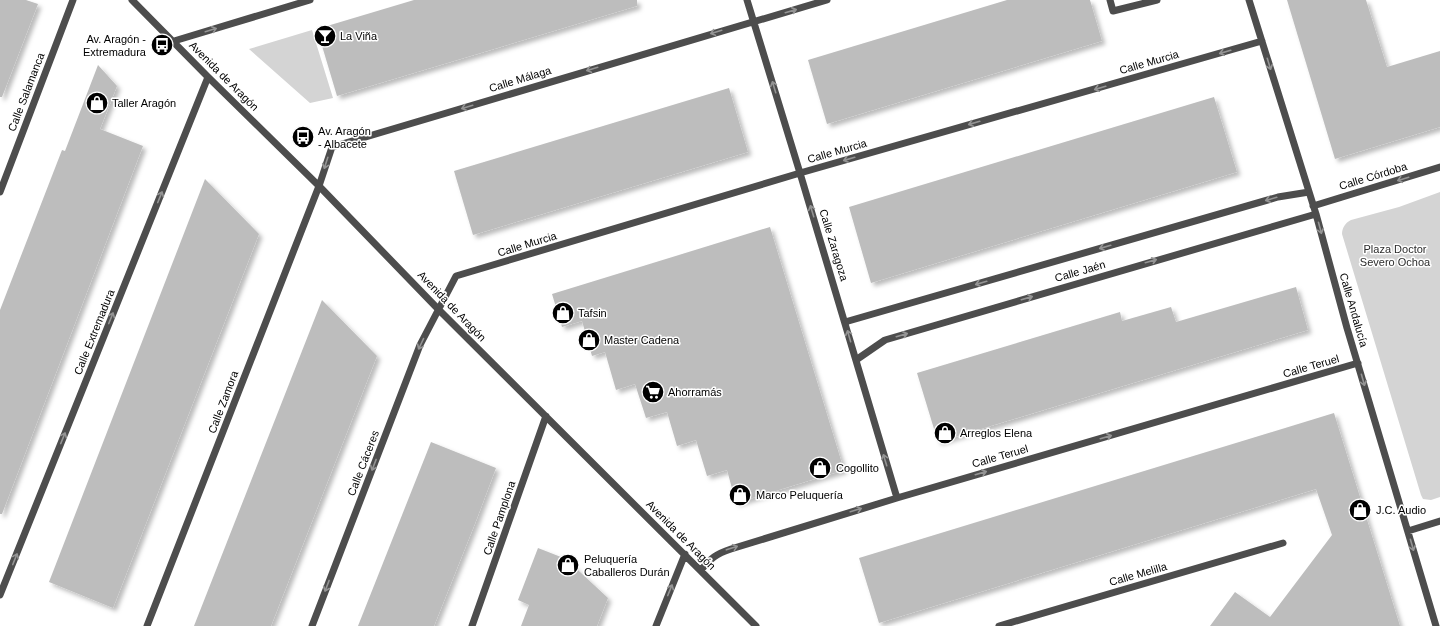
<svg xmlns="http://www.w3.org/2000/svg" width="1440" height="626" font-family="Helvetica,sans-serif">
	<defs>
		<filter id="shadow"><feDropShadow dx="3.5" dy="3.5" stdDeviation="2" flood-color="#0004"/></filter>
	</defs>
	<rect width="100%" height="100%" fill="#fff"/>
	<path fill="#d4d4d4" d="M312,30L333,98L310,103L249,49Z
		M1440,192V497L1431,500L1423,499L1421,495L1342,234C1342,228 1345,223 1351,220L1399,207Z"/>
	<path fill="#bdbdbd" filter="url(#shadow)" d="M0,0H26L38,4L2,97H0Z
		M414,0H637V6L337,96L317,29Z
		M1007,0H1090L1102,41L827,124L808,60Z
		M1287,0H1366L1387,67L1440,51V127L1335,159Z
		M98,65L117,86L100,129L143,146L2,514H0V310L62,150L65,151Z
		M729,88L748,152L473,235L454,171Z
		M1214,97L1237,172L871,283L849,207Z
		M205,179L259,234L113,608L49,582Z
		M770,227L844,470L736,503L727,470L707,476L696,440L677,446L667,412L646,418L635,384L616,390L605,352L592,356L582,321L562,327L552,294Z
		M1296,287L1308,330L938,442L917,373L1120,312L1122,321L1171,307L1176,322Z
		M322,300L377,356L271,626H194Z
		M1334,413L1400,626H1210L1235,592L1270,617L1332,535L1316,489L879,623L859,558Z
		M431,442L496,468L476,521L434,626H358Z
		M538,548L566,559L608,598L597,626H521L529,605L518,600Z"/>
	<g fill="none" stroke-linecap="round" stroke-linejoin="round">
		<path stroke="#4d4d4d" stroke-width="7" d="M132,0L208,77L319,186L439,310L756,626
			M747,0L800,173L897,498
			M1110,0L1113,11L1157,0
			M1249,0L1316,214L1347,328L1436,626
			M174,41L310,0
			M0,192L73,0
			M1313,206L1440,167
			M845,322L1278,197L1309,192
			M856,360L885,340L1316,214
			M1408,531L1440,521
			M701,570C711,558 716,554 731,549L897,498L1358,363
			M0,595L208,77
			M147,626L319,186L332,147L827,0
			M312,626L420,345L456,276L800,173L1262,41
			M472,626L546,416
			M656,626L685,554
			M999,626L1283,543"/>
	</g>
	<defs><path id="oneway-shaft" d="M-6 0H5M1.5-3L5.5 0L1.5 3" fill="none" stroke-width="1.6" stroke-linecap="round" stroke-linejoin="round"/></defs>
	<g stroke="#949494">
		<use href="#oneway-shaft" transform="translate(791 11) rotate(-16)"/>
		<use href="#oneway-shaft" transform="translate(211 30) rotate(-17)"/>
		<use href="#oneway-shaft" transform="translate(716 32) rotate(163)"/>
		<use href="#oneway-shaft" transform="translate(1225 52) rotate(164)"/>
		<use href="#oneway-shaft" transform="translate(1269 64) rotate(73)"/>
		<use href="#oneway-shaft" transform="translate(592 69) rotate(163)"/>
		<use href="#oneway-shaft" transform="translate(774 87) rotate(-107)"/>
		<use href="#oneway-shaft" transform="translate(1100 88) rotate(164)"/>
		<use href="#oneway-shaft" transform="translate(467 107) rotate(163)"/>
		<use href="#oneway-shaft" transform="translate(974 123) rotate(164)"/>
		<use href="#oneway-shaft" transform="translate(849 159) rotate(164)"/>
		<use href="#oneway-shaft" transform="translate(326 163) rotate(108)"/>
		<use href="#oneway-shaft" transform="translate(1403 179) rotate(163)"/>
		<use href="#oneway-shaft" transform="translate(160 197) rotate(-68)"/>
		<use href="#oneway-shaft" transform="translate(1271 199) rotate(164)"/>
		<use href="#oneway-shaft" transform="translate(812 211) rotate(-107)"/>
		<use href="#oneway-shaft" transform="translate(1320 228) rotate(75)"/>
		<use href="#oneway-shaft" transform="translate(1105 247) rotate(164)"/>
		<use href="#oneway-shaft" transform="translate(1151 261) rotate(-16)"/>
		<use href="#oneway-shaft" transform="translate(981 283) rotate(164)"/>
		<use href="#oneway-shaft" transform="translate(1027 298) rotate(-16)"/>
		<use href="#oneway-shaft" transform="translate(111 318) rotate(-68)"/>
		<use href="#oneway-shaft" transform="translate(902 335) rotate(-16)"/>
		<use href="#oneway-shaft" transform="translate(849 336) rotate(-106)"/>
		<use href="#oneway-shaft" transform="translate(421 344) rotate(115)"/>
		<use href="#oneway-shaft" transform="translate(1363 380) rotate(74)"/>
		<use href="#oneway-shaft" transform="translate(1106 437) rotate(-16)"/>
		<use href="#oneway-shaft" transform="translate(63 438) rotate(-68)"/>
		<use href="#oneway-shaft" transform="translate(885 460) rotate(-107)"/>
		<use href="#oneway-shaft" transform="translate(374 465) rotate(111)"/>
		<use href="#oneway-shaft" transform="translate(981 473) rotate(-16)"/>
		<use href="#oneway-shaft" transform="translate(856 510) rotate(-17)"/>
		<use href="#oneway-shaft" transform="translate(1412 545) rotate(74)"/>
		<use href="#oneway-shaft" transform="translate(732 548) rotate(-18)"/>
		<use href="#oneway-shaft" transform="translate(15 559) rotate(-68)"/>
		<use href="#oneway-shaft" transform="translate(327 586) rotate(111)"/>
		<use href="#oneway-shaft" transform="translate(670 590) rotate(-68)"/>
	</g>
	<defs>
		<g id="bar-disc" transform="scale(1.15)"><circle r="9.5" fill="#000" stroke="#fff"/><path d="M-6-5H6L.8 .8V4.5H3.5V6h-7V4.5H-.8V.8Z" fill="#fff"/></g>
		<g id="bus-disc" transform="scale(1.15)"><circle r="9.5" fill="#000" stroke="#fff"/><path d="M-5-6H5V4H4V6H2V4H-2V6H-4V4H-5ZM-3.5-4V0h7V-4ZM-3.5 1.2v1.5H-2V1.2ZM2 1.2v1.5H3.5V1.2Z" fill="#fff"/></g>
		<g id="shop-disc" transform="scale(1.15)"><circle r="9.5" fill="#000" stroke="#fff"/><path d="M-5-2.5h2.3a2.7 3.5 0 0 1 5.4 0H5L5.5 6h-11ZM-1.5-2.5h3a1.5 2.3 0 0 0-3 0Z" fill="#fff"/></g>
		<g id="supermarket-disc" transform="scale(1.15)"><circle r="9.5" fill="#000" stroke="#fff"/><path d="M-6-5.5h2.5l.6 2H6L4.5 2H-2.5L-4.4-4H-6ZM-1.5 3.2a1.3 1.3 0 1 0 .1 0ZM3 3.2a1.3 1.3 0 1 0 .1 0Z" fill="#fff"/></g>
	</defs>
	<g fill-rule="evenodd">
		<use href="#bar-disc" x="325" y="36"/>
		<use href="#bus-disc" x="162" y="45"/>
		<use href="#shop-disc" x="97" y="103"/>
		<use href="#bus-disc" x="303" y="137"/>
		<use href="#shop-disc" x="563" y="313"/>
		<use href="#shop-disc" x="589" y="340"/>
		<use href="#supermarket-disc" x="653" y="392"/>
		<use href="#shop-disc" x="945" y="433"/>
		<use href="#shop-disc" x="820" y="468"/>
		<use href="#shop-disc" x="740" y="495"/>
		<use href="#shop-disc" x="1360" y="510"/>
		<use href="#shop-disc" x="568" y="565"/>
	</g>
	<g text-anchor="middle" dominant-baseline="central" stroke-width="3" stroke-linejoin="round" paint-order="stroke">
		<g font-size="11" fill="#000" stroke="#fff" text-anchor="start">
			<text x="340" y="36">La Viña</text>
			<text x="146" y="39" text-anchor="end">Av. Aragón -<tspan x="146" dy="13">Extremadura</tspan></text>
			<text x="112" y="103">Taller Aragón</text>
			<text x="318" y="131">Av. Aragón<tspan x="318" dy="13">- Albacete</tspan></text>
			<text x="578" y="313">Tafsin</text>
			<text x="604" y="340">Master Cadena</text>
			<text x="668" y="392">Ahorramás</text>
			<text x="960" y="433">Arreglos Elena</text>
			<text x="836" y="468">Cogollito</text>
			<text x="756" y="495">Marco Peluquería</text>
			<text x="1376" y="510">J.C. Audio</text>
			<text x="584" y="559">Peluquería<tspan x="584" dy="13">Caballeros Durán</tspan></text>
		</g>
		<g font-size="11" fill="#000" stroke="#fff">
			<text transform="translate(1149 62) rotate(-16)">Calle Murcia</text>
			<text transform="translate(224 76) rotate(45)">Avenida de Aragón</text>
			<text transform="translate(520 79) rotate(-17)">Calle Málaga</text>
			<text transform="translate(26 92) rotate(-69)">Calle Salamanca</text>
			<text transform="translate(837 151) rotate(-16)">Calle Murcia</text>
			<text transform="translate(1373 176) rotate(-17)">Calle Córdoba</text>
			<text transform="translate(527 244) rotate(-17)">Calle Murcia</text>
			<text transform="translate(834 245) rotate(73)">Calle Zaragoza</text>
			<text transform="translate(1080 271) rotate(-16)">Calle Jaén</text>
			<text transform="translate(452 306) rotate(46)">Avenida de Aragón</text>
			<text transform="translate(1354 310) rotate(74)">Calle Andalucía</text>
			<text transform="translate(94 332) rotate(-68)">Calle Extremadura</text>
			<text transform="translate(1311 366) rotate(-16)">Calle Teruel</text>
			<text transform="translate(223 402) rotate(-69)">Calle Zamora</text>
			<text transform="translate(1000 456) rotate(-16)">Calle Teruel</text>
			<text transform="translate(363 463) rotate(-69)">Calle Cáceres</text>
			<text transform="translate(499 518) rotate(-71)">Calle Pamplona</text>
			<text transform="translate(681 535) rotate(45)">Avenida de Aragón</text>
			<text transform="translate(1138 574) rotate(-16)">Calle Melilla</text>
		</g>
		<g font-size="11" fill="#2b2b2b" stroke="#fff">
			<text x="1395" y="249">Plaza Doctor<tspan x="1395" dy="13">Severo Ochoa</tspan></text>
		</g>
	</g>
</svg>
